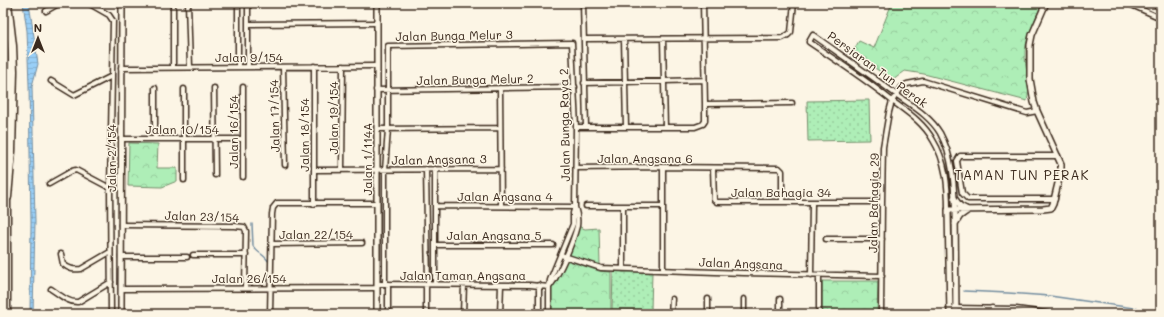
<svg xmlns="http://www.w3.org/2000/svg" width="1164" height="317" font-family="Mali,sans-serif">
	<defs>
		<pattern id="grass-dots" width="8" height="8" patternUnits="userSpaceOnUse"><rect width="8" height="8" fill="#aeeeb7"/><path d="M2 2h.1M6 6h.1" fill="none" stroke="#97cc9d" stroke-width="1.8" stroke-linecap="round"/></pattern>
		<pattern id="forest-crowns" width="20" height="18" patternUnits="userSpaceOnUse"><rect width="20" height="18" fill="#aeeeb7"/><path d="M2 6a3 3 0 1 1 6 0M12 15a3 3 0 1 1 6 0" fill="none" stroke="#97cc9d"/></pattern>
		<pattern id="water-rules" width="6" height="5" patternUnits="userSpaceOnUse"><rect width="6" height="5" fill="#99cff7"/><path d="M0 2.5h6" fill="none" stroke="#85b2d3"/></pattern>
	</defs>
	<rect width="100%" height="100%" fill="#fcf5e5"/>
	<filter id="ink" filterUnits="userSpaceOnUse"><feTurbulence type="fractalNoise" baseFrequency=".025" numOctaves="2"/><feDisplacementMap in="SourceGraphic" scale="8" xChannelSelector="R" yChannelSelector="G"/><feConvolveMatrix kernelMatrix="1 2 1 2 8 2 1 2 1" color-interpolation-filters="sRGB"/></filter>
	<g filter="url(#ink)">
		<path fill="url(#grass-dots)" stroke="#748c6a" d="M869,100L870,140L808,141L807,101Z
			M613,271L652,272L651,310L612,309Z"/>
		<path fill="url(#forest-crowns)" stroke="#748c6a" d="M892,3H1042C1036,18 1027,35 1025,51C1024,67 1032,85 1027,101L924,74L905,71L893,80L852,53L859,41L874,48Z
			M129,143L158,144L157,168H177V181L162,187L128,186Z
			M578,226L585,229L599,228L600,265L567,255Z
			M566,260L599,271L611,272V314H551V288L557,282Z
			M822,281H878L877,314H822Z"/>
		<path fill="url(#water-rules)" stroke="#738da0" d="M23,3H29L38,64L32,86L35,222L33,314H30L31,223L29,85L27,31Z"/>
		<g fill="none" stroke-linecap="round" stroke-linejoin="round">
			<path stroke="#738da0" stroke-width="1.5" d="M252,224L253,246C256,252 265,255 268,261
				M964,291L1008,293L1050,296L1154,311"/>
			<g stroke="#3b2a1e" stroke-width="7">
				<path id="minor" d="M88,3L109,15L113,21L110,188L111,314
					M173,3V67
					M188,3L190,67
					M583,3L586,127
					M1127,3L1161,18
					M1140,3L1161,13
					M46,11L60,3
					M248,24L377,23
					M584,39L782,38L788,35L791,32L794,3
					M624,39L626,127
					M663,39L665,127
					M238,67V3
					M248,67V3
					M283,67L285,165
					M121,68L376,66
					M51,81L74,95L112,76
					M584,83L704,80
					M214,88L215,175
					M500,88L501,206
					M376,90L575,87
					M705,104L792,103
					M576,127H695L703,124L705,121V104L703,3
					M377,129L500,128
					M121,139H243
					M155,139V88
					M663,167V270
					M576,168L663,167L779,168L782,171V202
					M713,168L714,200L717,202H882
					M426,169L428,284
					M435,169V284
					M314,170L501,169
					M342,170L343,66
					M243,177V87
					M184,180V89
					M49,184L72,171L76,170L110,188
					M1055,199H968L962,193L957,161L960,156H1058
					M314,204V66
					M435,206L575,207
					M586,206H663
					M623,207V269
					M948,210C948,186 946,161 933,140C923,122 907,112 891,100C865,79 837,61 809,42L813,35C841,55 869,74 897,95C912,106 930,116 940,133C953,157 954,184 955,210
					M121,225L235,226L244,227L246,231L245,288
					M826,239H882
					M271,244L362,243
					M435,245H553
					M61,254L63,264C69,269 73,270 81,269L110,252
					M193,255H246
					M561,255L601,268L744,273L882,276
					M121,257H187
					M811,275L812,203
					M377,284L530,285L549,287
					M385,284V170L388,129V46L572,43L576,127L575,207L573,213V224L550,280L549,287V314
					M388,284V314
					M426,284V314
					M539,285V314
					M550,286C560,273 573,242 577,226C578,219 577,213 575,207
					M51,289C59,294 68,303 78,302L111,282
					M121,289L377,288
					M954,308L1016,309L1053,314
					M992,308V314
					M270,314L272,214L273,208L277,203H377
					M463,314L464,285
					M500,314L501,285
					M671,314L672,299
					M708,314V299
					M744,314V299
					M780,314V299
					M819,314V275
					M881,314L882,202L883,147L889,112L892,101L902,87L907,84L923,81L1027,113L1037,111"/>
			</g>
			<g stroke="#3b2a1e" stroke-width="8">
				<path id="tertiary" d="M954,198L960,206L966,209
					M955,210L956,314
					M955,224L960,216L967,211
					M121,314L122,3
					M377,314V3
					M950,314L948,210L1043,209L1051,208L1053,204L1061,171V164L1037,111L1034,102L1030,79V45L1032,35L1046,3"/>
			</g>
			<g stroke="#3b2a1e" stroke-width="9">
				<path id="secondary" d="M3,37L6,76L7,164
					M7,314V194"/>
			</g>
			<g stroke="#3b2a1e" stroke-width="11">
				<path id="motorway" d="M7,197L11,151L13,71L12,46L7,3"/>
			</g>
			<use href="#minor" stroke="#fcf5e5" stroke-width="4"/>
			<use href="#tertiary" stroke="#fcf5e5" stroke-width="5"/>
			<use href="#secondary" stroke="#fcf5e5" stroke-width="6"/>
			<use href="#motorway" stroke="#fcf5e5" stroke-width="8"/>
		</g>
	</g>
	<g text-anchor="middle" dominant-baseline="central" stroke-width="3" stroke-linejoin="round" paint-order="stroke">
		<g font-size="12" fill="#3b2a1e" stroke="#fcf5e5">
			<text transform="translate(454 35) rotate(-1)">Jalan Bunga Melur 3</text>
			<text x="249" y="57">Jalan 9/154</text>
			<text transform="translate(878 69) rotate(36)">Persiaran Tun Perak</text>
			<text transform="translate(475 79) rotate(-1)">Jalan Bunga Melur 2</text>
			<text transform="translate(274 116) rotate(-91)">Jalan 17/154</text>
			<text transform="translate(333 118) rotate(-90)">Jalan 19/154</text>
			<text transform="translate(564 125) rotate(-91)">Jalan Bunga Raya 2</text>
			<text x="182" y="129">Jalan 10/154</text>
			<text transform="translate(233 132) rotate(-90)">Jalan 16/154</text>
			<text transform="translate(304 135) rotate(-90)">Jalan 18/154</text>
			<text transform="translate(111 158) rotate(-90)">Jalan 2/154</text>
			<text x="645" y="158">Jalan Angsana 6</text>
			<text transform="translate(367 159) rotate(-90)">Jalan 1/114A</text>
			<text transform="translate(439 159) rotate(-1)">Jalan Angsana 3</text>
			<text x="781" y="192">Jalan Bahagia 34</text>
			<text x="505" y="196">Jalan Angsana 4</text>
			<text transform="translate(873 203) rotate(-89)">Jalan Bahagia 29</text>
			<text transform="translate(202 216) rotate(2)">Jalan 23/154</text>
			<text x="316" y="234">Jalan 22/154</text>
			<text x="494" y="235">Jalan Angsana 5</text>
			<text transform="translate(741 263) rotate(2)">Jalan Angsana</text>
			<text x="463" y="275">Jalan Taman Angsana</text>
			<text x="249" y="278">Jalan 26/154</text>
		</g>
		<g font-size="13" letter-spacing="1" fill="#3b2a1e" stroke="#fcf5e5">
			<text x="1022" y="174">TAMAN TUN PERAK</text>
		</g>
	</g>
	<rect width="1164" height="317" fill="none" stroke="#fcf5e5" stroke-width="16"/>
	<rect x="8" y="8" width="1148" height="301" fill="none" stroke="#3b2a1e" stroke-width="1.5" filter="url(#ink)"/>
	<g transform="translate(38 38)" stroke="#fcf5e5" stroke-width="3" paint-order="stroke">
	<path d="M0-3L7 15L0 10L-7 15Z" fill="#3b2a1e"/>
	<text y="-6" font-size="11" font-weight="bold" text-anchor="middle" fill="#3b2a1e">N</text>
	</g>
</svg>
